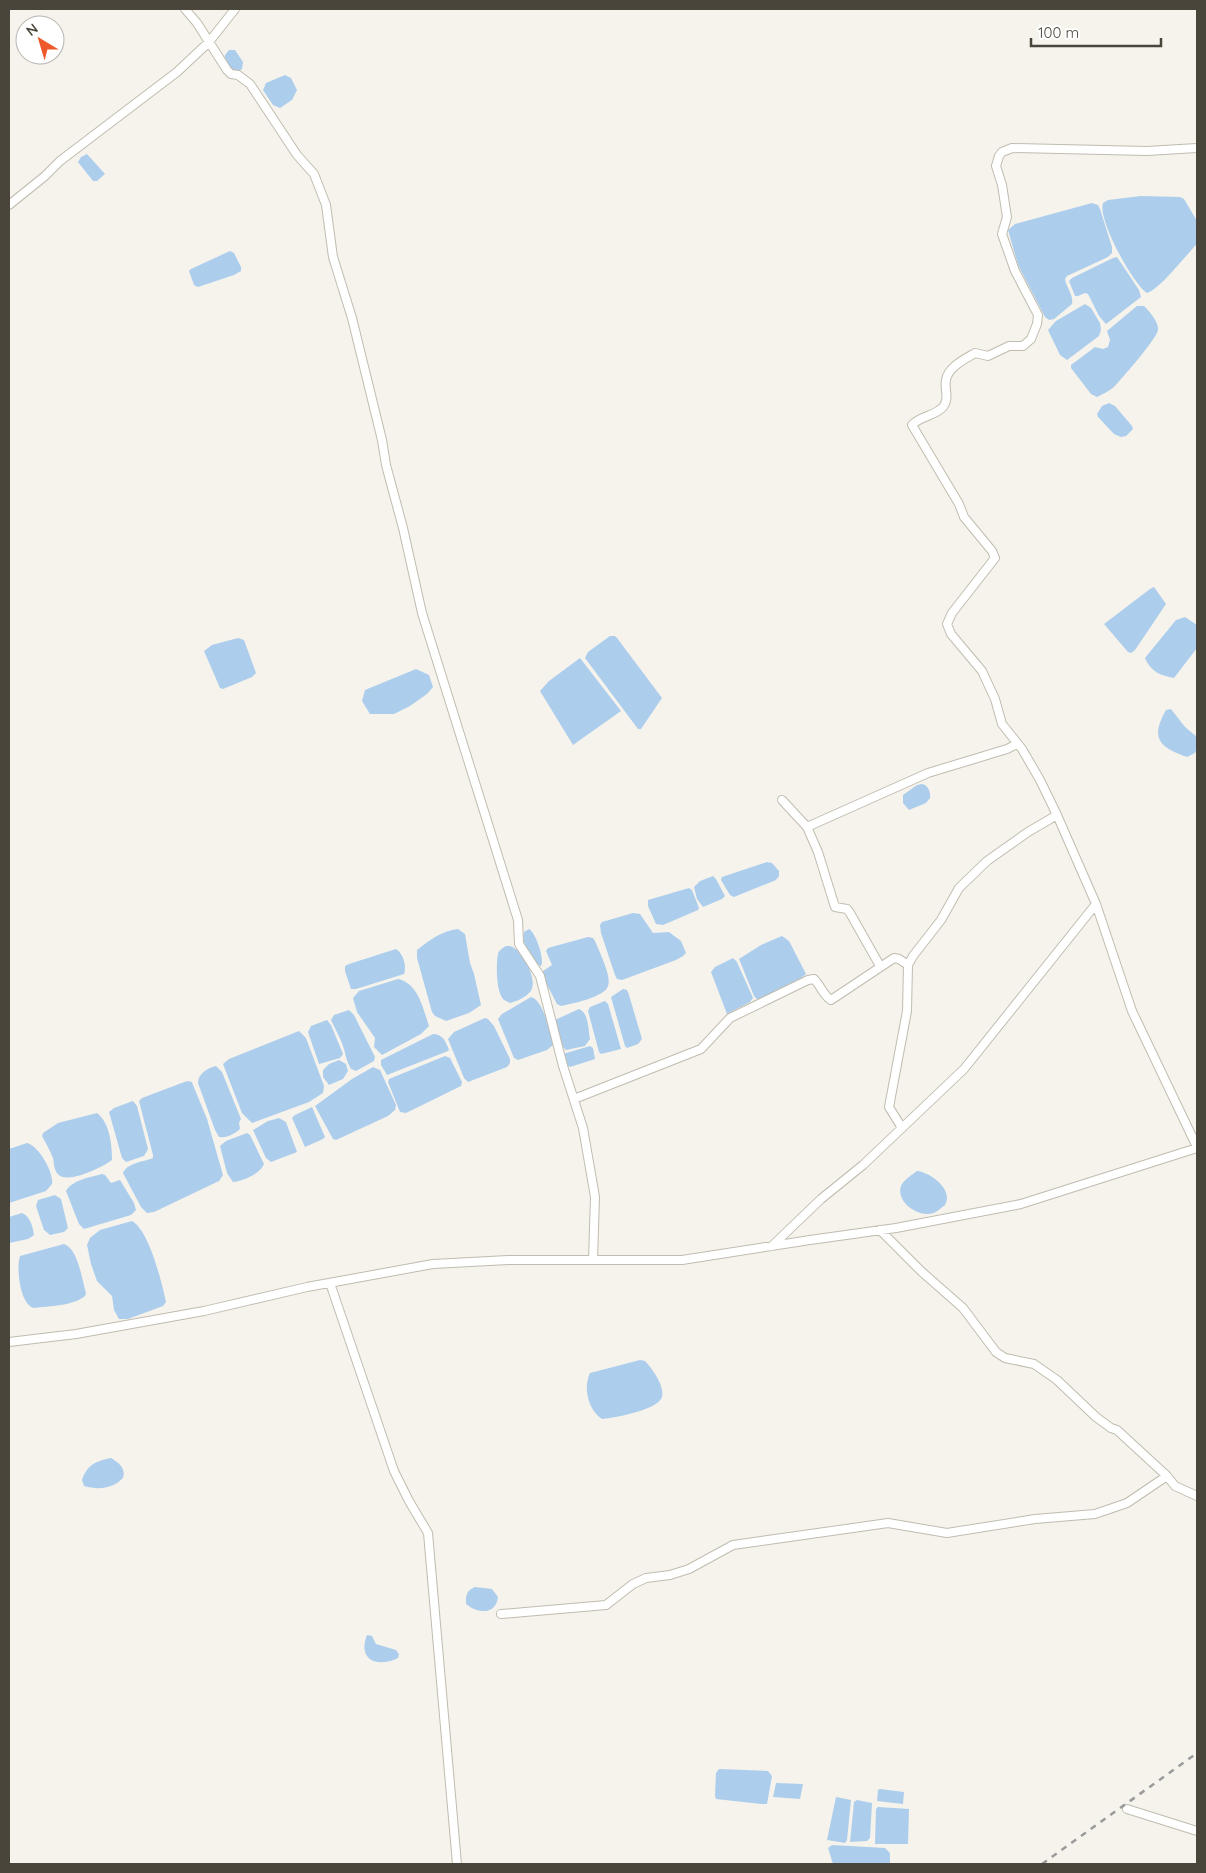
<svg xmlns="http://www.w3.org/2000/svg" width="1206" height="1873" font-family="Quicksand,sans-serif">
	<rect width="100%" height="100%" fill="#f5f3ec"/>
	<path fill="#adcded" d="M229,50H235L243,62L242,69L239,71L231,70L225,62V55Z
		M285,75L291,78L297,90L292,100L280,108L273,105L263,90L266,83Z
		M87,154L105,174L97,181H93L78,162L81,157Z
		M1141,196L1180,197L1184,199L1197,221V244C1186,255 1159,290 1147,293C1133,284 1097,219 1103,203L1108,200Z
		M1092,203L1098,205L1100,209L1112,247V253L1108,257L1067,276L1065,279C1066,287 1074,295 1072,304L1054,319L1049,320L1045,317L1018,265L1008,230L1015,224Z
		M230,251L234,253L241,267V271L234,275L198,287L194,285L189,271L191,269Z
		M1117,257L1139,290L1141,297L1106,324L1099,316L1088,294L1085,293L1078,296H1075L1069,281L1072,278L1113,258Z
		M1085,304L1091,308L1100,323L1101,330L1099,336L1067,360L1060,355L1048,330L1056,321Z
		M1137,306H1144C1149,311 1159,322 1158,330C1156,340 1122,378 1114,387C1109,391 1103,394 1097,397L1091,394L1071,368V365L1095,347L1103,349L1108,347L1110,340L1107,331Z
		M1109,403L1115,406L1132,426L1133,429L1126,436L1121,437L1114,434L1098,417L1097,414L1102,406Z
		M1154,587L1166,604L1135,650L1131,653L1128,652L1104,624L1150,589Z
		M1185,617L1197,625V648L1174,678C1161,676 1150,671 1145,658L1176,620Z
		M610,636H615L617,638L662,698L641,729H638L585,658L588,652Z
		M238,638L244,640L256,673L252,677L223,689L220,688L204,651L212,645Z
		M580,658L621,711L573,745L540,691L549,681Z
		M416,669L429,675L433,687L427,694L410,706L394,714H370L362,701L365,690Z
		M1171,709L1185,727L1197,737V748L1195,753L1187,757C1159,747 1150,738 1166,710Z
		M922,784C928,785 931,792 930,798L926,803L909,810L903,803V795L917,785Z
		M767,862L772,863L779,871V876L776,880L734,897L730,895L721,880L722,877Z
		M713,876L716,879L725,896L722,899L703,907L697,899L694,887L700,881Z
		M689,888L692,890L699,908L698,910L663,925L656,924L648,906V900Z
		M633,913L640,914L653,933L669,932L681,941L686,953L683,956L676,960L622,980L617,979L615,975L601,933L600,925L602,922Z
		M458,929L465,934L470,963L474,974L481,1005L469,1013L446,1021L435,1016L432,1012L417,958V950C430,940 441,931 458,929Z
		M529,929C536,933 545,960 541,966L538,965C531,955 521,946 524,932Z
		M782,936L789,941L806,974L801,978L758,1000L754,996L739,959L761,945Z
		M588,937L593,938L595,941C599,951 612,977 608,986C605,997 571,1004 561,1006L557,1004L544,979L543,971L552,965L546,951L548,948Z
		M506,946C509,946 512,946 514,948C524,953 539,982 530,992C525,998 517,1001 510,1003C508,1002 504,1000 503,999C496,991 496,964 498,954C499,950 503,948 506,946Z
		M396,949C403,953 407,966 404,974L356,989H351L345,971V966L349,964Z
		M733,958L737,962L753,998L750,1002L727,1014L711,972L715,967Z
		M398,979C418,983 423,1008 429,1026L421,1034L382,1055L374,1047L375,1038L357,1012L353,998L359,991Z
		M623,989L627,990L629,995L642,1039L638,1044L627,1048L625,1046L611,997Z
		M531,997C543,1000 549,1029 553,1040V1045L547,1050L518,1060L514,1058L498,1019L502,1014Z
		M605,1001L608,1004L621,1049L601,1054L599,1052L588,1011L590,1007Z
		M579,1009C589,1013 588,1029 590,1039L585,1046L566,1050L561,1045L555,1020Z
		M349,1010L354,1015L375,1057L374,1061L356,1071L351,1069C346,1061 346,1055 343,1046C340,1037 335,1029 331,1020L334,1015Z
		M485,1018L488,1019L494,1026L510,1059V1063L507,1067L468,1082L464,1078L448,1039L454,1032Z
		M327,1020L331,1025L343,1054L340,1058L319,1064L308,1032L311,1026Z
		M299,1031L306,1038L324,1086L323,1093L309,1102L252,1123L242,1113L223,1064L229,1059Z
		M433,1034C443,1034 446,1042 449,1050L448,1051L387,1075L381,1065V1060Z
		M590,1046L593,1048L595,1059L570,1067L566,1065L563,1054Z
		M445,1056L450,1058L462,1082L461,1086L406,1113L400,1112L388,1082L389,1079Z
		M339,1060L346,1064L348,1071L343,1079L329,1085L323,1077V1070L329,1064Z
		M216,1066L222,1072L241,1119L239,1123L240,1129C234,1134 228,1138 219,1137L215,1130L198,1083C198,1074 207,1068 216,1066Z
		M373,1067L380,1070L396,1105L395,1110L388,1116L336,1140L333,1139L315,1106L352,1079Z
		M187,1081L192,1082L193,1085L207,1119L223,1175L219,1181L154,1212L147,1213L141,1207L123,1173C127,1163 143,1162 153,1158V1155L139,1101L142,1098Z
		M133,1101L137,1106L148,1149L144,1156L126,1162L122,1158L109,1112L114,1108Z
		M312,1107L325,1137L323,1139L305,1147L292,1118L295,1115Z
		M97,1113C110,1123 112,1145 112,1160C103,1167 65,1186 57,1173C54,1169 54,1163 53,1158C50,1151 46,1143 42,1136L43,1133L58,1123Z
		M279,1118L286,1122L297,1152L271,1162L266,1158L253,1130L268,1121Z
		M247,1133L250,1135L264,1164C260,1174 243,1181 233,1182L227,1173L220,1146L226,1141Z
		M27,1143C39,1146 54,1173 52,1184L46,1191L9,1203V1149Z
		M917,1171C928,1172 946,1184 947,1197C947,1200 946,1203 945,1205C940,1209 935,1214 928,1214C914,1215 894,1199 902,1184C905,1179 912,1175 917,1171Z
		M102,1174L105,1175L111,1183L120,1180L134,1203L136,1210L131,1215L84,1229L79,1224L66,1191C72,1180 91,1177 102,1174Z
		M55,1195L61,1199L68,1228L64,1232L50,1235L44,1230L36,1206L38,1200Z
		M22,1213C30,1216 33,1227 34,1235L28,1239L9,1243V1217Z
		M132,1221C149,1230 162,1283 166,1302L163,1306L128,1319H119L114,1310L112,1296L97,1281L91,1264L87,1245L90,1238L100,1230Z
		M64,1244C78,1248 82,1280 86,1293L85,1296C73,1306 49,1306 34,1308C20,1305 16,1268 20,1256Z
		M640,1360L645,1361C652,1368 667,1389 661,1399C655,1410 614,1418 602,1419C588,1410 583,1388 590,1373Z
		M111,1458C119,1463 126,1468 123,1478C112,1489 99,1490 84,1486L82,1480C87,1465 96,1461 111,1458Z
		M475,1587L492,1589L498,1597C496,1615 478,1614 466,1604C466,1595 466,1591 475,1587Z
		M367,1635L372,1636L376,1644L396,1650L399,1654L398,1658C378,1668 357,1661 367,1635Z
		M719,1769L768,1771L772,1776L767,1804H761L716,1799L715,1796L716,1773Z
		M776,1783L803,1784L800,1799L773,1797Z
		M880,1789L904,1792L903,1804L877,1801L878,1790Z
		M836,1797L851,1800L847,1840L845,1843L827,1840Z
		M857,1800L872,1803L870,1838L867,1841L850,1842L854,1802Z
		M878,1807L909,1809L908,1844H875L876,1809Z
		M832,1845L885,1848L890,1853V1864H833L828,1848Z"/>
	<g fill="none" stroke-linecap="round" stroke-linejoin="round">
		<g stroke="#c0bcaf" stroke-width="10">
			<path id="minor" d="M185,9L197,23L227,70L231,74L238,75L250,84L297,155L314,174L326,205L333,257L352,318L382,440L386,465L403,528L422,613L518,920L519,944L540,976L563,1066L583,1128L595,1197L593,1260
				M1197,148L1147,151L1012,148L1002,152L999,156L996,166L1002,185L1007,217L1002,234L1015,271L1038,315L1037,324L1031,339L1023,346H1009L988,356L975,353C965,359 948,367 946,380C944,390 950,398 943,407C935,416 920,416 912,425L959,504L964,517L992,551L995,558L952,613L947,624L951,634L982,671L995,699L1002,724L1022,749L1040,780L1057,815L1096,904L1132,1011L1197,1147
				M9,205L45,176L60,161L177,72L209,42L235,9
				M782,800L807,827L818,852L835,907L847,909L850,913L880,966
				M807,827L928,773L1007,749L1017,744
				M574,1099L701,1049L730,1018L808,980L814,979C821,986 823,995 831,1000L894,958L899,959L908,965
				M902,1128L889,1107L907,1011L908,965L913,956L941,920L959,888L987,861L1028,832L1057,815
				M880,1230L922,1272L963,1308L996,1352L1005,1358L1034,1364L1057,1380L1096,1417L1111,1428L1117,1430L1167,1476L1175,1486L1197,1496
				M772,1246L821,1199L863,1165L964,1069L1096,904
				M330,1283L394,1471L409,1501L428,1533L457,1864
				M9,1342L76,1334L204,1311L307,1287L433,1264L508,1260H682L810,1240L896,1228L1021,1204L1197,1148
				M501,1614L606,1605L633,1584L646,1578L670,1575L689,1569L733,1545L888,1523L947,1533L1035,1519L1095,1514L1127,1503L1167,1476
				M1127,1809L1197,1831"/>
		</g>
		<use href="#minor" stroke="#fff" stroke-width="8"/>
		<path stroke="#9a9a9a" stroke-width="2.5" stroke-dasharray="6 6" stroke-linecap="butt" d="M1042,1864L1197,1753"/>
	</g>
	<rect width="1206" height="1873" fill="none" stroke="#49453a" stroke-width="20"/>
	<g transform="translate(40 40) rotate(322)"><circle r="24" fill="#ffffff" stroke="#b6b5b0"/>
	<path d="M0-4L9 19L0 12L-9 19Z" fill="#ee592b"/>
	<text y="-8" font-size="14" font-weight="bold" text-anchor="middle" fill="#49453a">N</text>
	</g>
	<path d="M1031 38v8h130v-8" fill="none" stroke="#49453a" stroke-width="2.5"/>
	<text x="1038" y="38" font-size="15" fill="#49453a" stroke="#ffffff" stroke-width="4" paint-order="stroke">100 m</text>
</svg>
